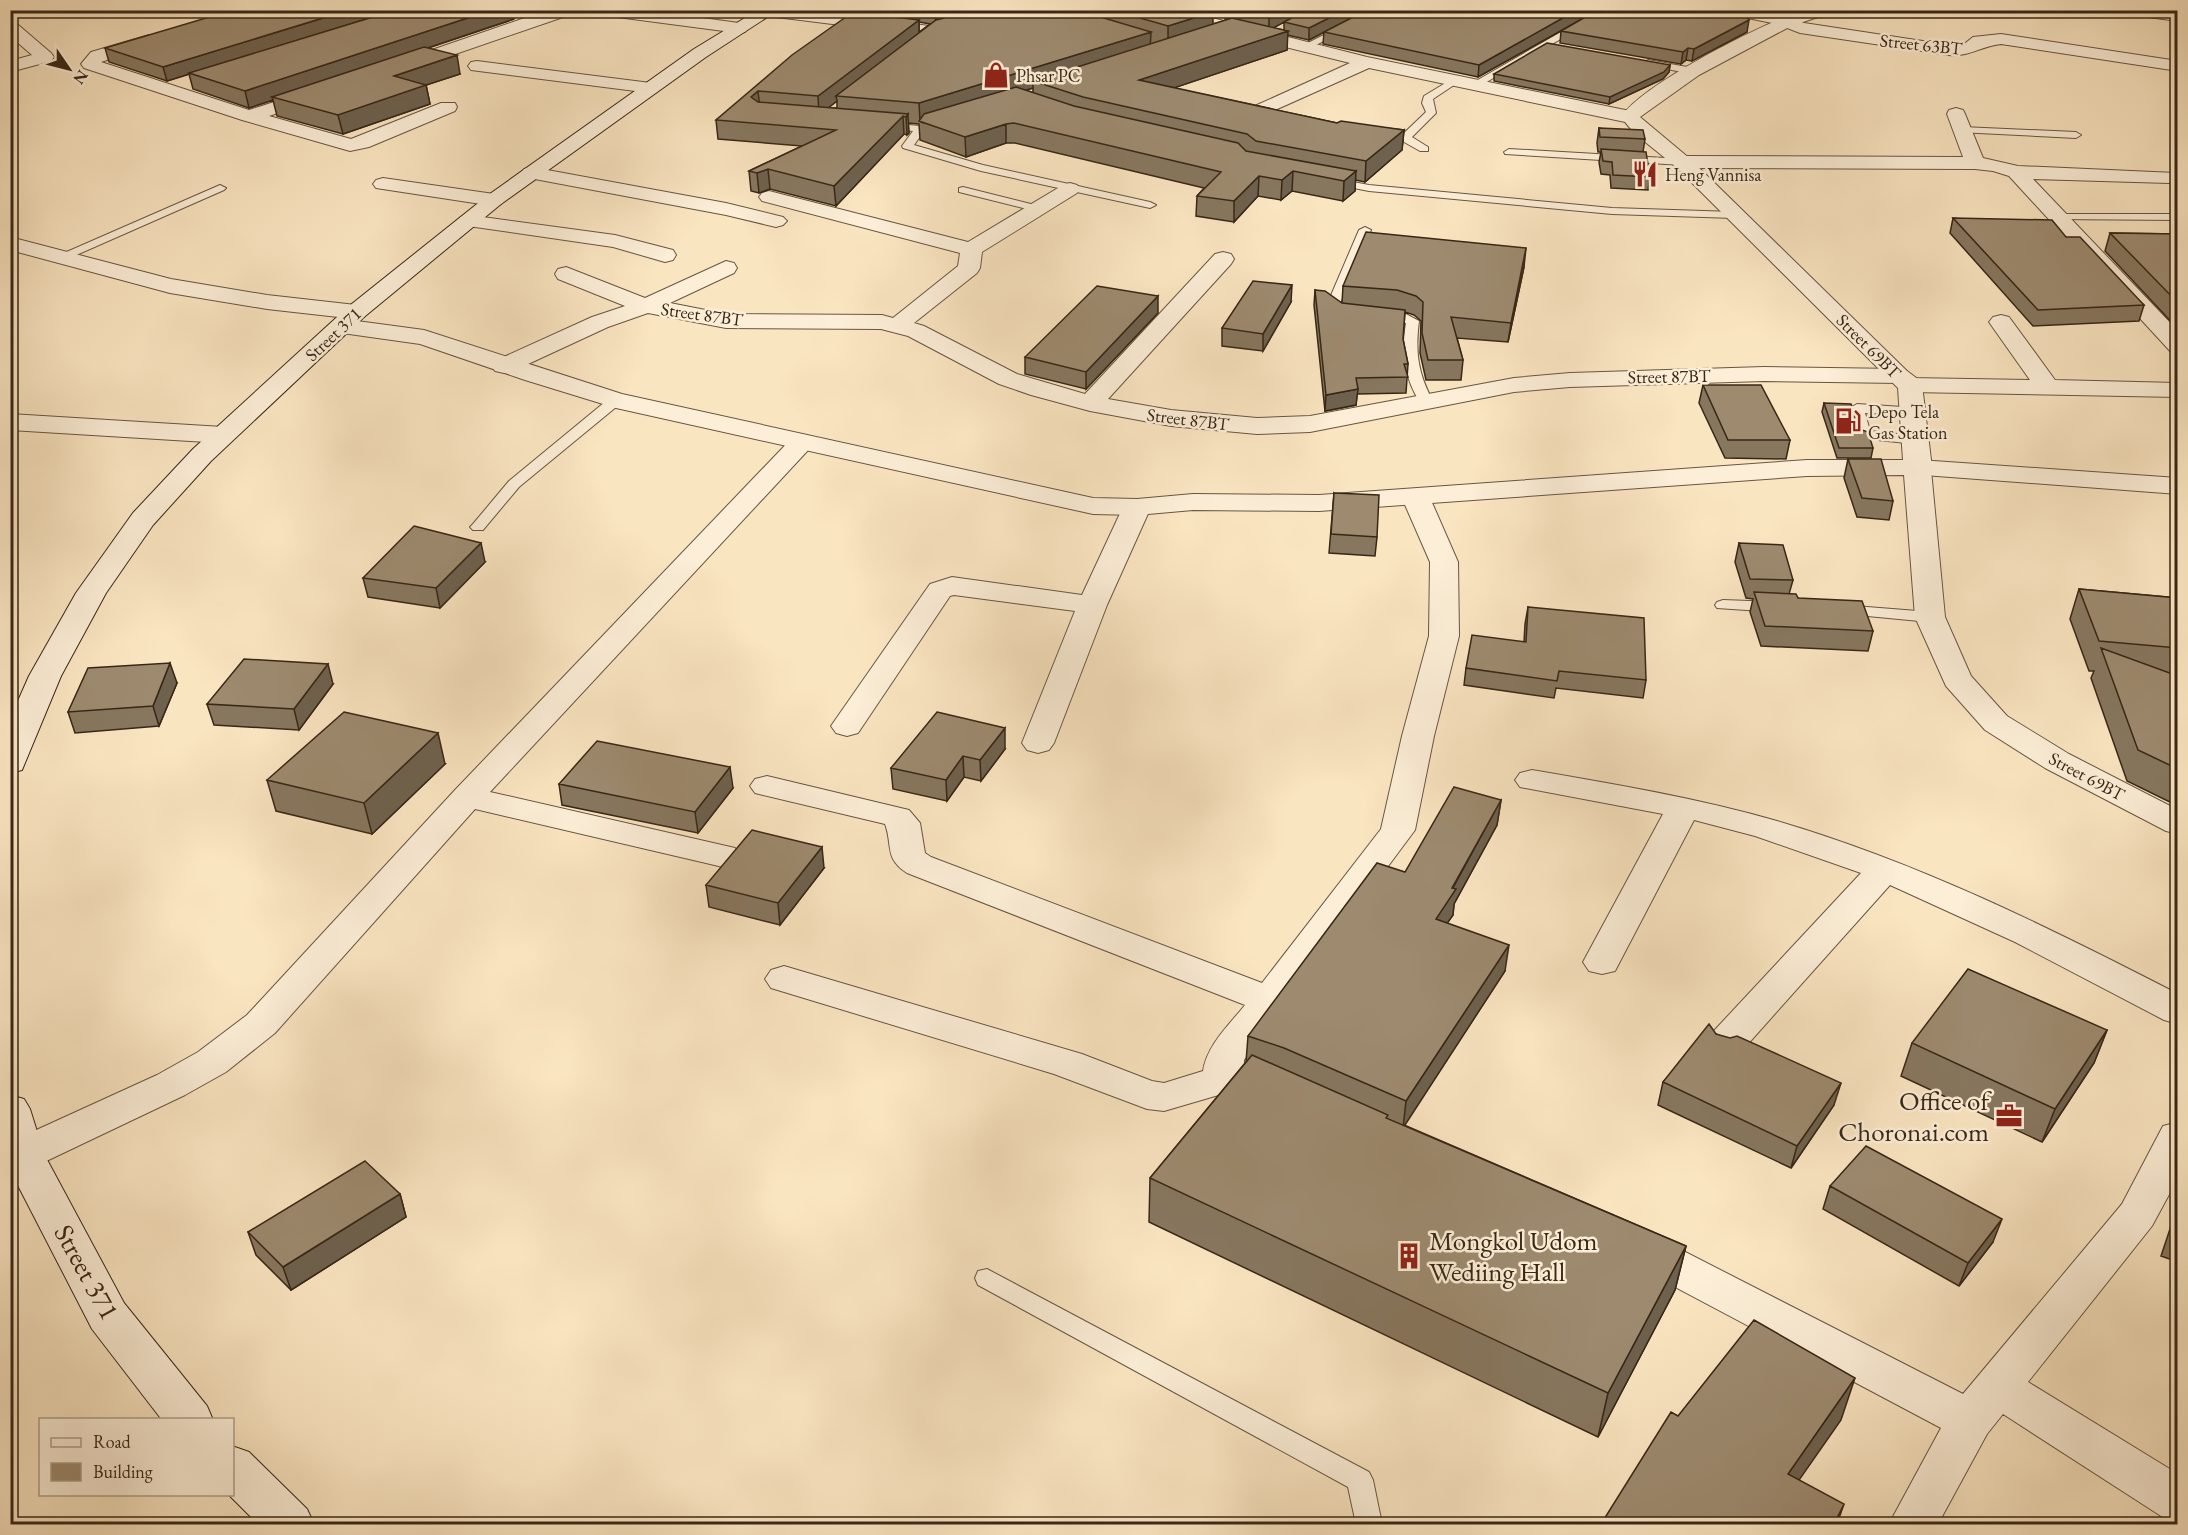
<svg xmlns="http://www.w3.org/2000/svg" width="2188" height="1535" font-family="'EB Garamond',serif">
	<rect width="100%" height="100%" fill="#fae5c1"/>
	<filter id="stains"><feTurbulence type="fractalNoise" baseFrequency=".00333" numOctaves="4"/><feColorMatrix values="0 0 0 0 .2 0 0 0 0 .09 0 0 0 0 .02 0 0 0 .5 -.17"/></filter>
	<radialGradient id="worn" r=".72"><stop offset=".6" stop-color="#630" stop-opacity="0"/><stop offset="1" stop-color="#630" stop-opacity=".3"/></radialGradient>
	<g fill="none" stroke-linecap="round" stroke-linejoin="round">
		<g stroke="#685641" stroke-width="2">
			<path id="service" d="M844,10H855L839,22H833V18Z
				M1373,10H1385L1308,49L1300,47Z
				M1582,20L1587,23L1585,25L1478,87L1469,85Z
				M1648,60L1693,68L1698,71L1693,74L1645,65L1643,63Z
				M1452,79L1460,81L1433,99L1436,113L1412,137L1428,147V151H1420L1404,142L1403,134L1426,112L1422,103L1424,96Z
				M943,120L948,123L947,125L924,131L914,145L983,165L1150,202L1156,205L1150,208L981,171L903,148L902,146L913,131L885,129L880,126L885,123L920,126Z
				M1962,127L2076,132L2081,135L2076,138L1958,132V128Z
				M1509,149L1682,159L1687,162L1682,165L1505,154L1504,152Z
				M1332,178L1369,185L1612,208L1734,212L1740,215L1734,218L1612,214L1369,191L1328,183V179Z
				M220,185L226,188L224,190L65,260H57L55,257Z
				M963,187L1043,207L1045,209L1039,212L959,192V188Z
				M2057,214H2178V220L2053,219V215Z
				M1365,227L1371,230L1339,306L1350,313L1348,316H1340L1326,307L1359,230Z
				M1380,312L1404,313L1419,321C1415,352 1418,374 1433,401L1431,404H1421C1404,378 1401,353 1406,323L1376,319L1374,316Z
				M616,396L623,400L621,403L519,487L483,530H473L470,527L473,524L509,481L611,397Z
				M1857,404L1918,408L1920,411L1918,414L1913,415L1865,413L1870,431L1916,436L1923,440L1916,444L1859,438L1850,408Z
				M1723,600L1776,602L1784,607L1776,612L1717,608L1715,605L1717,602Z
				M1842,605L1930,612L1938,617L1930,622L1836,613L1834,610Z
				M987,1269L1369,1472L1373,1480L1382,1524H1356L1348,1487L978,1285L975,1278L978,1271Z"/>
		</g>
		<g stroke="#685641" stroke-width="2">
			<path id="minor" d="M548,10H574L572,14L409,70H397L394,66L397,62Z
				M594,10H644L739,23L745,24L747,28L745,32L739,33L602,15Z
				M804,10L937,27L943,28L946,32L943,36L937,37L768,16L760,11Z
				M1150,10H1180L1367,57L1630,111L1637,113L1639,117L1637,121L1630,123L1369,68L1264,115L1257,113L1255,109L1257,105L1350,63L1152,14Z
				M1726,10C1754,10 1778,12 1804,23L1949,45H1963L1973,37L2001,34L2178,61V71L2001,44C1982,46 1969,57 1949,55L1800,33L1777,24L1728,14Z
				M2125,10L2178,11V21L2133,15Z
				M10,22L16,23L51,53L54,57L51,61L10,72V61L32,55L10,36Z
				M149,35L155,36L158,40L155,44L101,62L249,110L311,90H323L326,94L323,98L269,116L351,139L441,103H455L457,107L455,111L369,147L350,151L242,120L84,68L81,64L91,52Z
				M477,61L651,83L657,84L660,88L657,92L651,93L471,70L468,66L471,62Z
				M1956,108L1963,110L1965,114L1983,158L2018,166L2176,173L2178,179L2169,183L2033,179L2178,331V353L2170,351L2009,176L1993,171L1975,169L1682,168L1675,166L1672,162L1675,158L1682,156L1963,157L1947,114L1949,110Z
				M531,167L726,203L783,217L787,221L783,225L776,227L726,215L524,177L521,173L524,169Z
				M383,178L494,194L501,196L504,200L501,204L494,206L376,188L373,184L376,180Z
				M1070,183L1077,185L1080,189L1077,193L982,252L980,268L977,273L914,323L924,326L1017,374L1085,394L1215,254L1223,252L1231,254L1234,259L1231,264L1108,399L1171,410L1257,418L1310,416L1514,378L1570,373L1764,367L1898,369L1907,371L1909,378L2030,380L1989,322L1993,317L2001,315L2009,317L2055,380L2178,383V397L1910,392L1901,390L1898,385L1899,383L1764,381L1570,387L1514,392L1310,432L1257,434L1171,426L1090,411L1031,395L999,384L908,336L881,329L726,328L648,313L608,327L513,371L504,373L495,371L492,366L495,361L592,317L625,306L558,279L555,274L558,269L566,267L645,298L726,261L734,263L737,268L734,273L670,303L726,314L882,315L893,318L958,266L960,253L762,201L759,197L762,193L769,191L968,242L1063,185Z
				M468,215L615,235L673,250L676,255L673,260L665,262L613,247L461,225L457,221L461,217Z
				M10,237L171,279L267,295L356,305L364,307L368,312L364,317L356,319L267,309L170,293L10,250Z
				M802,434L811,437L815,442L811,447L490,792L735,848L740,856L735,864L723,867L475,809L275,1033L226,1072L185,1095L38,1165L23,1169L10,1165V1142L157,1075L198,1052L247,1015L455,790L793,437Z
				M1919,460L2178,478V494L1910,474L1906,468L1910,462Z
				M1416,490L1426,492L1430,498L1458,562L1459,636L1434,736L1415,830L1244,1060V1065L1289,1080L1295,1090L1289,1100L1275,1104L1242,1093L1222,1094L1164,1111L1147,1109L1054,1074L771,988L765,979L771,970L784,966L1082,1054L1152,1081L1164,1083L1203,1071C1207,1045 1229,1025 1245,1005L907,873C884,858 893,846 885,824L755,793L750,786L755,779L767,776L909,810L920,823L925,853L931,857L1262,983L1381,829L1402,736L1429,636L1430,562L1402,498L1406,492Z
				M1137,499L1147,501L1151,507L1107,605L1054,743L1049,750L1038,753L1027,750L1022,743L1075,611L954,595L950,596L858,733L847,736L836,733L831,726L930,584L952,577L1082,595L1123,507L1127,501Z
				M1532,770C1614,784 1697,798 1777,821C1917,862 2048,927 2178,994V1024L2164,1020L2015,942L1890,885L1739,1054L1725,1058L1711,1054L1705,1044L1711,1034L1861,873L1755,836L1694,820L1615,971L1602,974L1589,971L1583,962L1663,814L1520,787L1515,780L1520,773Z
				M2178,1122V1178L2152,1226L2028,1382L2178,1474V1522L2161,1516L2003,1414L1987,1434L1938,1524H1889L1941,1428L1626,1261L1619,1249L1626,1237L1641,1232L1656,1237L1963,1394L2122,1204L2163,1126Z"/>
		</g>
		<g stroke="#685641" stroke-width="2">
			<path id="tertiary" d="M1803,10H1829L1827,14L1791,26L1699,75L1640,117L1689,158L1907,371L1919,380L1922,385L1932,468L1931,470L1945,617L1971,676L2007,716L2069,754L2178,810V834L2166,831L2045,768L1985,730L1946,686L1915,617L1904,475L1807,476L1319,511L1193,510L1137,515L1093,514L616,408L525,380L420,344L342,333L334,331L330,326L334,321L342,319L424,330L622,394L1093,498L1137,499L1193,494L1319,495L1807,460H1903L1898,388L1675,166L1634,133L1621,117C1644,83 1762,24 1803,10Z
				M10,414L223,427L232,430L236,435L232,440L223,443L10,430Z"/>
		</g>
		<g stroke="#382716" stroke-width="2">
			<path id="secondary" d="M758,10H778L706,57L501,204L364,317L211,461L153,525L106,593L61,676L22,770L10,773V719L29,676L76,593L133,513L193,449L348,307L487,196L694,49Z
				M10,1095L24,1099L30,1109L44,1154L124,1303L207,1406L213,1420H162L92,1329L10,1170Z
				M232,1446L249,1452L307,1509L314,1524H258L228,1494H232Z"/>
		</g>
		<use href="#service" fill="#fceed7" fill-rule="evenodd"/>
		<use href="#minor" fill="#fceed7" fill-rule="evenodd"/>
		<use href="#tertiary" fill="#fceed7" fill-rule="evenodd"/>
		<use href="#secondary" fill="#fceed7" fill-rule="evenodd"/>
	</g>
	<path fill="#87775f" stroke="#382716" stroke-width="1.5" fill-rule="evenodd" d="M871,10H1207L1213,24L1227,20L1225,19V10H1741L1747,32L1692,61L1686,60L1681,64L1560,43L1561,31L1589,15L1478,77L1323,44L1324,32L1309,40L1287,35V50L1173,88L1337,123L1404,130L1402,150L1365,182L1355,180V191L1343,201L1292,191L1281,200L1258,196L1234,222L1196,216L1197,196L1204,188L1015,143H1006L966,157L920,140L919,124L908,123L909,133L907,135L904,134L836,206L770,189L759,193L751,191L749,171L802,146L718,139L716,120L871,14ZM919,22L930,24L919,32ZM1284,22V30L1273,28ZM1033,88V93L1026,90ZM837,101V108H828Z
		M514,19L428,48L460,74L426,85L430,104L343,134L277,116L273,100L249,108L193,89L189,74L167,81L109,62L105,48L311,36Z
		M1670,65L1669,72L1663,79L1609,104L1494,81V74Z
		M1599,128L1645,139L1643,152L1650,177L1648,190L1611,188L1610,175L1601,174L1599,162L1601,152H1598L1597,143Z
		M1953,218L2066,237L2144,305L2139,321L2033,326L1950,233Z
		M2110,233L2178,234V329L2105,251Z
		M1524,267L1508,342L1457,338L1463,360L1461,380H1426L1420,353L1421,321L1414,315L1405,312L1403,339L1408,364L1406,393L1357,394L1356,405L1325,411L1314,305L1315,290L1342,303L1343,286Z
		M1291,302L1263,351L1222,346V328Z
		M1158,313L1086,389L1025,374V357Z
		M1703,385L1790,440L1786,459L1725,458L1699,403Z
		M1824,403L1859,429L1873,448L1871,458H1837L1822,412Z
		M1848,459L1893,501L1889,520L1857,517L1844,478Z
		M1334,493L1377,537L1375,556L1329,553Z
		M1739,543L1793,580L1789,594L1873,631L1868,651L1761,646L1750,612L1753,599L1746,598L1735,562Z
		M485,562L440,608L368,597L363,578Z
		M2079,589L2178,598V806L2127,781L2091,678L2094,671H2089L2070,619Z
		M1528,607L1646,680L1643,698L1556,688L1554,698L1464,685L1466,668L1524,642L1525,624Z
		M177,683L159,726L75,733L68,712Z
		M333,684L299,730L214,725L207,704Z
		M1005,749L981,781L964,777L947,801L893,789L891,768Z
		M445,764L372,834L276,811L267,780Z
		M559,784L733,788L698,833L562,805Z
		M1501,800L1497,825L1454,904L1453,915L1447,923L1505,971L1404,1125L1686,1246L1675,1290L1598,1437L1149,1222L1150,1178L1246,1062L1248,1036L1405,872Z
		M824,868L780,925L709,907L706,885Z
		M2107,1030L2094,1063L2042,1142L1901,1076L1912,1043Z
		M1716,1034L1834,1105L1791,1168L1658,1105L1663,1082Z
		M1830,1186L1993,1242L1959,1286L1823,1209Z
		M400,1194L406,1217L291,1290L256,1255L248,1232Z
		M2178,1205V1262L2161,1256Z"/>
	<path fill="#6e614e" stroke="#382716" stroke-width="1.5" d="M349,10H395L167,81L163,67Z
		M492,10H513L514,19L278,98L272,97L273,100L249,108L245,91Z
		M935,10H954L936,25Z
		M1285,10H1307L1269,30V18Z
		M1345,10H1367L1309,40V28Z
		M1577,10H1589V15L1478,77L1479,65Z
		M1213,12V31L1168,46V26Z
		M919,20V37L836,96L837,101L819,115L818,96Z
		M1749,20L1747,32L1692,61L1694,49Z
		M1288,31L1287,50L1138,100L1139,80Z
		M1151,32L1150,51L1033,81V88L923,123L920,121L919,103Z
		M1688,48L1686,60L1681,64L1683,52Z
		M457,55L460,74L426,85L430,104L343,134L338,115L394,76Z
		M1670,65L1669,72L1663,79L1609,104L1610,97Z
		M758,91L760,110L751,97Z
		M908,114L909,133L907,135L906,117Z
		M903,116L904,134L836,206L834,186Z
		M1006,124V143L966,157L965,137Z
		M1404,130L1402,150L1365,182L1366,161Z
		M768,169L770,189L759,193L757,173Z
		M1293,171L1292,191L1281,200L1282,180Z
		M1356,171L1355,191L1343,201L1344,181Z
		M1259,176L1258,196L1234,222V201Z
		M1526,248L1524,267L1508,342L1511,323Z
		M1292,285L1291,302L1263,351V334Z
		M1158,296V313L1086,389V372Z
		M1358,389L1356,405L1325,411L1326,395Z
		M481,543L485,562L440,608L436,588Z
		M170,663L177,683L159,726L153,706Z
		M328,664L333,684L299,730L294,709Z
		M1005,728V749L981,781L980,760Z
		M438,733L445,764L372,834L364,803Z
		M963,756L964,777L947,801L946,780Z
		M730,767L733,788L698,833L695,812Z
		M1501,800L1497,825L1454,904L1453,915L1432,945L1436,919Z
		M822,847L824,868L780,925L778,903Z
		M1509,945L1505,971L1403,1128L1406,1101Z
		M2107,1030L2094,1063L2042,1142L2055,1109Z
		M1841,1083L1834,1105L1791,1168L1797,1146Z
		M400,1194L406,1217L291,1290L283,1267Z
		M2002,1219L1993,1242L1959,1286L1968,1263Z
		M1686,1246L1675,1290L1598,1437L1608,1393Z
		M1855,1378L1841,1420L1774,1516L1788,1474Z
		M1844,1504L1837,1524H1834Z"/>
	<path fill="#9d8a6f" stroke="#382716" stroke-width="1.5" d="M233,10H349L163,67L105,48Z
		M396,10H492L245,91L189,73Z
		M948,10H1077L1151,32L919,103L836,96L936,20L944,18Z
		M1112,10H1207L1213,12L1168,26Z
		M1238,10H1285L1269,18Z
		M1307,10H1345L1309,28L1284,22Z
		M1367,10H1577L1479,65L1324,32Z
		M1594,10H1741L1749,20L1694,49L1688,48L1683,52L1561,31L1594,12Z
		M853,12L919,20L818,96L758,91L751,97L758,102L908,114L906,117L903,116L834,186L768,169L757,173L749,171L836,130L716,120L792,55Z
		M1232,18L1288,31L1139,80L1337,123L1341,121L1404,130L1366,161L1256,141L1247,134L1083,97L1033,81Z
		M1547,43L1670,65L1664,72L1610,97L1494,74Z
		M424,47L457,55L394,76L426,85L338,115L272,97Z
		M1016,87L1074,106L1238,143L1246,151L1356,171L1344,181L1293,171L1282,180L1259,176L1234,201L1197,196L1221,172L1014,123L1006,124L965,137L919,121L924,114Z
		M1599,128L1643,130L1645,139L1600,137Z
		M1601,149L1646,152L1650,177L1613,175L1612,162L1603,161Z
		M1953,218L2052,220L2066,237H2080L2144,305L2038,310Z
		M1366,232L1526,248L1511,323L1451,317L1463,360H1428L1422,333L1423,302L1416,296L1397,290L1343,286Z
		M2110,233L2178,234V303Z
		M1253,281L1292,285L1263,334L1222,328Z
		M1097,286L1158,296L1086,372L1025,357Z
		M1315,290L1325,291L1342,303L1405,310L1403,339L1408,364H1404L1408,377L1356,378L1358,389L1326,395Z
		M1703,385H1761L1790,440H1728Z
		M1824,403L1851,404L1859,429L1868,432L1873,448H1839Z
		M1848,459H1881L1893,501L1862,498Z
		M1334,493L1379,495L1377,537L1331,534Z
		M414,526L481,543L436,588L363,578Z
		M1739,543L1783,545L1793,580L1750,579Z
		M2079,589L2178,598V648L2099,641Z
		M1754,592L1796,594L1798,598L1862,601L1873,631L1765,626Z
		M1528,607L1644,618L1646,680L1559,671L1557,681L1466,668L1472,635L1526,642Z
		M2101,648L2178,676V769L2138,750Z
		M244,659L328,664L294,709L207,704Z
		M170,663L153,706L68,712L88,668Z
		M344,712L438,733L364,803L267,780Z
		M937,712L1005,728L980,760L963,756L946,780L891,768Z
		M597,741L730,767L695,812L559,784Z
		M1454,787L1501,800L1452,888L1456,889L1436,919L1509,945L1406,1101L1284,1048L1248,1036L1377,863L1405,872Z
		M752,830L822,847L778,903L706,885Z
		M1968,969L2107,1030L2055,1109L1912,1043Z
		M1709,1024L1716,1034L1730,1038L1737,1036L1841,1083L1797,1146L1663,1082Z
		M1252,1055L1388,1115L1386,1118L1686,1246L1608,1393L1150,1178Z
		M1866,1146L2002,1219L1968,1263L1830,1186Z
		M365,1161L400,1194L283,1267L248,1232Z
		M1754,1320L1855,1378L1788,1474L1844,1504L1834,1524H1601L1671,1412L1678,1416Z"/>
	<defs>
		<g id="shop-bare" transform="scale(2.07)"><path d="M-5-2.5h2.3a2.7 3.5 0 0 1 5.4 0H5L5.5 6h-11ZM-1.5-2.5h3a1.5 2.3 0 0 0-3 0Z" fill="#8f2418" stroke="#fceed7" stroke-width="2.5" paint-order="stroke"/></g>
		<g id="restaurant-bare" transform="scale(2.07)"><path d="M-5-6h1v4h1v-4h1v4h1v-4h1v5L-1.5 .5V6h-2V.5L-5-1ZM5-6V6H3V1.5H1.5Q1.5-4 5-6Z" fill="#8f2418" stroke="#fceed7" stroke-width="2.5" paint-order="stroke"/></g>
		<g id="fuel-bare" transform="scale(2.07)"><path d="M-5.5-6h7V0h2V4h1.3V-2.5L3-4.5l.8-.8L6-3V5H2.5V1h-1V6h-7ZM-4.2-4.7v3.2H.2V-4.7Z" fill="#8f2418" stroke="#fceed7" stroke-width="2.5" paint-order="stroke"/></g>
		<g id="office-bare" transform="scale(2.07)"><path d="M-6-3h4V-5.5h4V-3h4V5H-6ZM-1-4.5V-3h2v-1.5ZM-6 0V1H6V0Z" fill="#8f2418" stroke="#fceed7" stroke-width="2.5" paint-order="stroke"/></g>
		<g id="building-bare" transform="scale(2.07)"><path d="M-4-6H4V6H1V3H-1V6H-4ZM-2.5-4.3h1.7v1.8h-1.7ZM.8-4.3h1.7v1.8H.8ZM-2.5-1h1.7V.8h-1.7ZM.8-1h1.7V.8H.8Z" fill="#8f2418" stroke="#fceed7" stroke-width="2.5" paint-order="stroke"/></g>
	</defs>
	<g fill-rule="evenodd">
		<use href="#shop-bare" x="996" y="75"/>
		<use href="#restaurant-bare" x="1645" y="174"/>
		<use href="#fuel-bare" x="1848" y="421"/>
		<use href="#office-bare" x="2009" y="1116"/>
		<use href="#building-bare" x="1409" y="1256"/>
	</g>
	<g text-anchor="middle" dominant-baseline="central" stroke-width="5" stroke-linejoin="round" paint-order="stroke">
		<g font-size="18" fill="#382716" stroke="#fceed7">
			<text transform="translate(1921 44) rotate(6)">Street 63BT</text>
			<text transform="translate(702 314) rotate(8)">Street 87BT</text>
			<text transform="translate(333 334) rotate(-43)">Street 371</text>
			<text transform="translate(1869 346) rotate(45)">Street 69BT</text>
			<text transform="translate(1669 376) rotate(-1)">Street 87BT</text>
			<text transform="translate(1188 419) rotate(7)">Street 87BT</text>
			<text transform="translate(2087 776) rotate(28)">Street 69BT</text>
		</g>
		<g font-size="18" fill="#382716" stroke="#fceed7" text-anchor="start">
			<text x="1016" y="75">Phsar PC</text>
			<text x="1665" y="174">Heng Vannisa</text>
			<text x="1868" y="411">Depo Tela<tspan x="1868" dy="21">Gas Station</tspan></text>
		</g>
		<g font-size="27" fill="#382716" stroke="#fceed7" text-anchor="end">
			<text x="1989" y="1100">Office of<tspan x="1989" dy="31">Choronai.com</tspan></text>
			<text x="1429" y="1240" text-anchor="start">Mongkol Udom<tspan x="1429" dy="31">Wediing Hall</tspan></text>
		</g>
		<g font-size="27" fill="#382716" stroke="#fceed7">
			<text transform="translate(87 1272) rotate(61)">Street 371</text>
		</g>
	</g>
	<rect width="2188" height="1535" fill="none" stroke="#fae5c1" stroke-width="36"/>
	<rect x="12" y="12" width="2164" height="1511" fill="none" stroke="#382716" stroke-width="3"/>
	<rect x="18" y="18" width="2152" height="1499" fill="none" stroke="#382716" stroke-width="1.5"/>
	<rect x="39" y="1418" width="195" height="78" fill="#fceed7" stroke="#ae9e8a" stroke-width="1.5"/>
	<rect x="51" y="1438" width="30" height="9" fill="#fceed7" stroke="#ae9e8a" stroke-width="1.5"/>
	<text x="93" y="1448" font-size="18" fill="#382716">Road</text>
	<rect x="51" y="1463" width="30" height="18" fill="#9d8a6f" stroke="#ae9e8a" stroke-width="1.5"/>
	<text x="93" y="1478" font-size="18" fill="#382716">Building</text>
	<g transform="translate(69 69) rotate(125)" stroke="#fceed7" stroke-width="4.5" paint-order="stroke">
	<path d="M0-4.5L10 22L0 15L-10 22Z" fill="#382716"/>
	<text y="-9" font-size="16" font-weight="bold" text-anchor="middle" fill="#382716">N</text>
	</g>
	<rect width="100%" height="100%" filter="url(#stains)"/>
	<rect width="100%" height="100%" fill="url(#worn)"/>
</svg>
